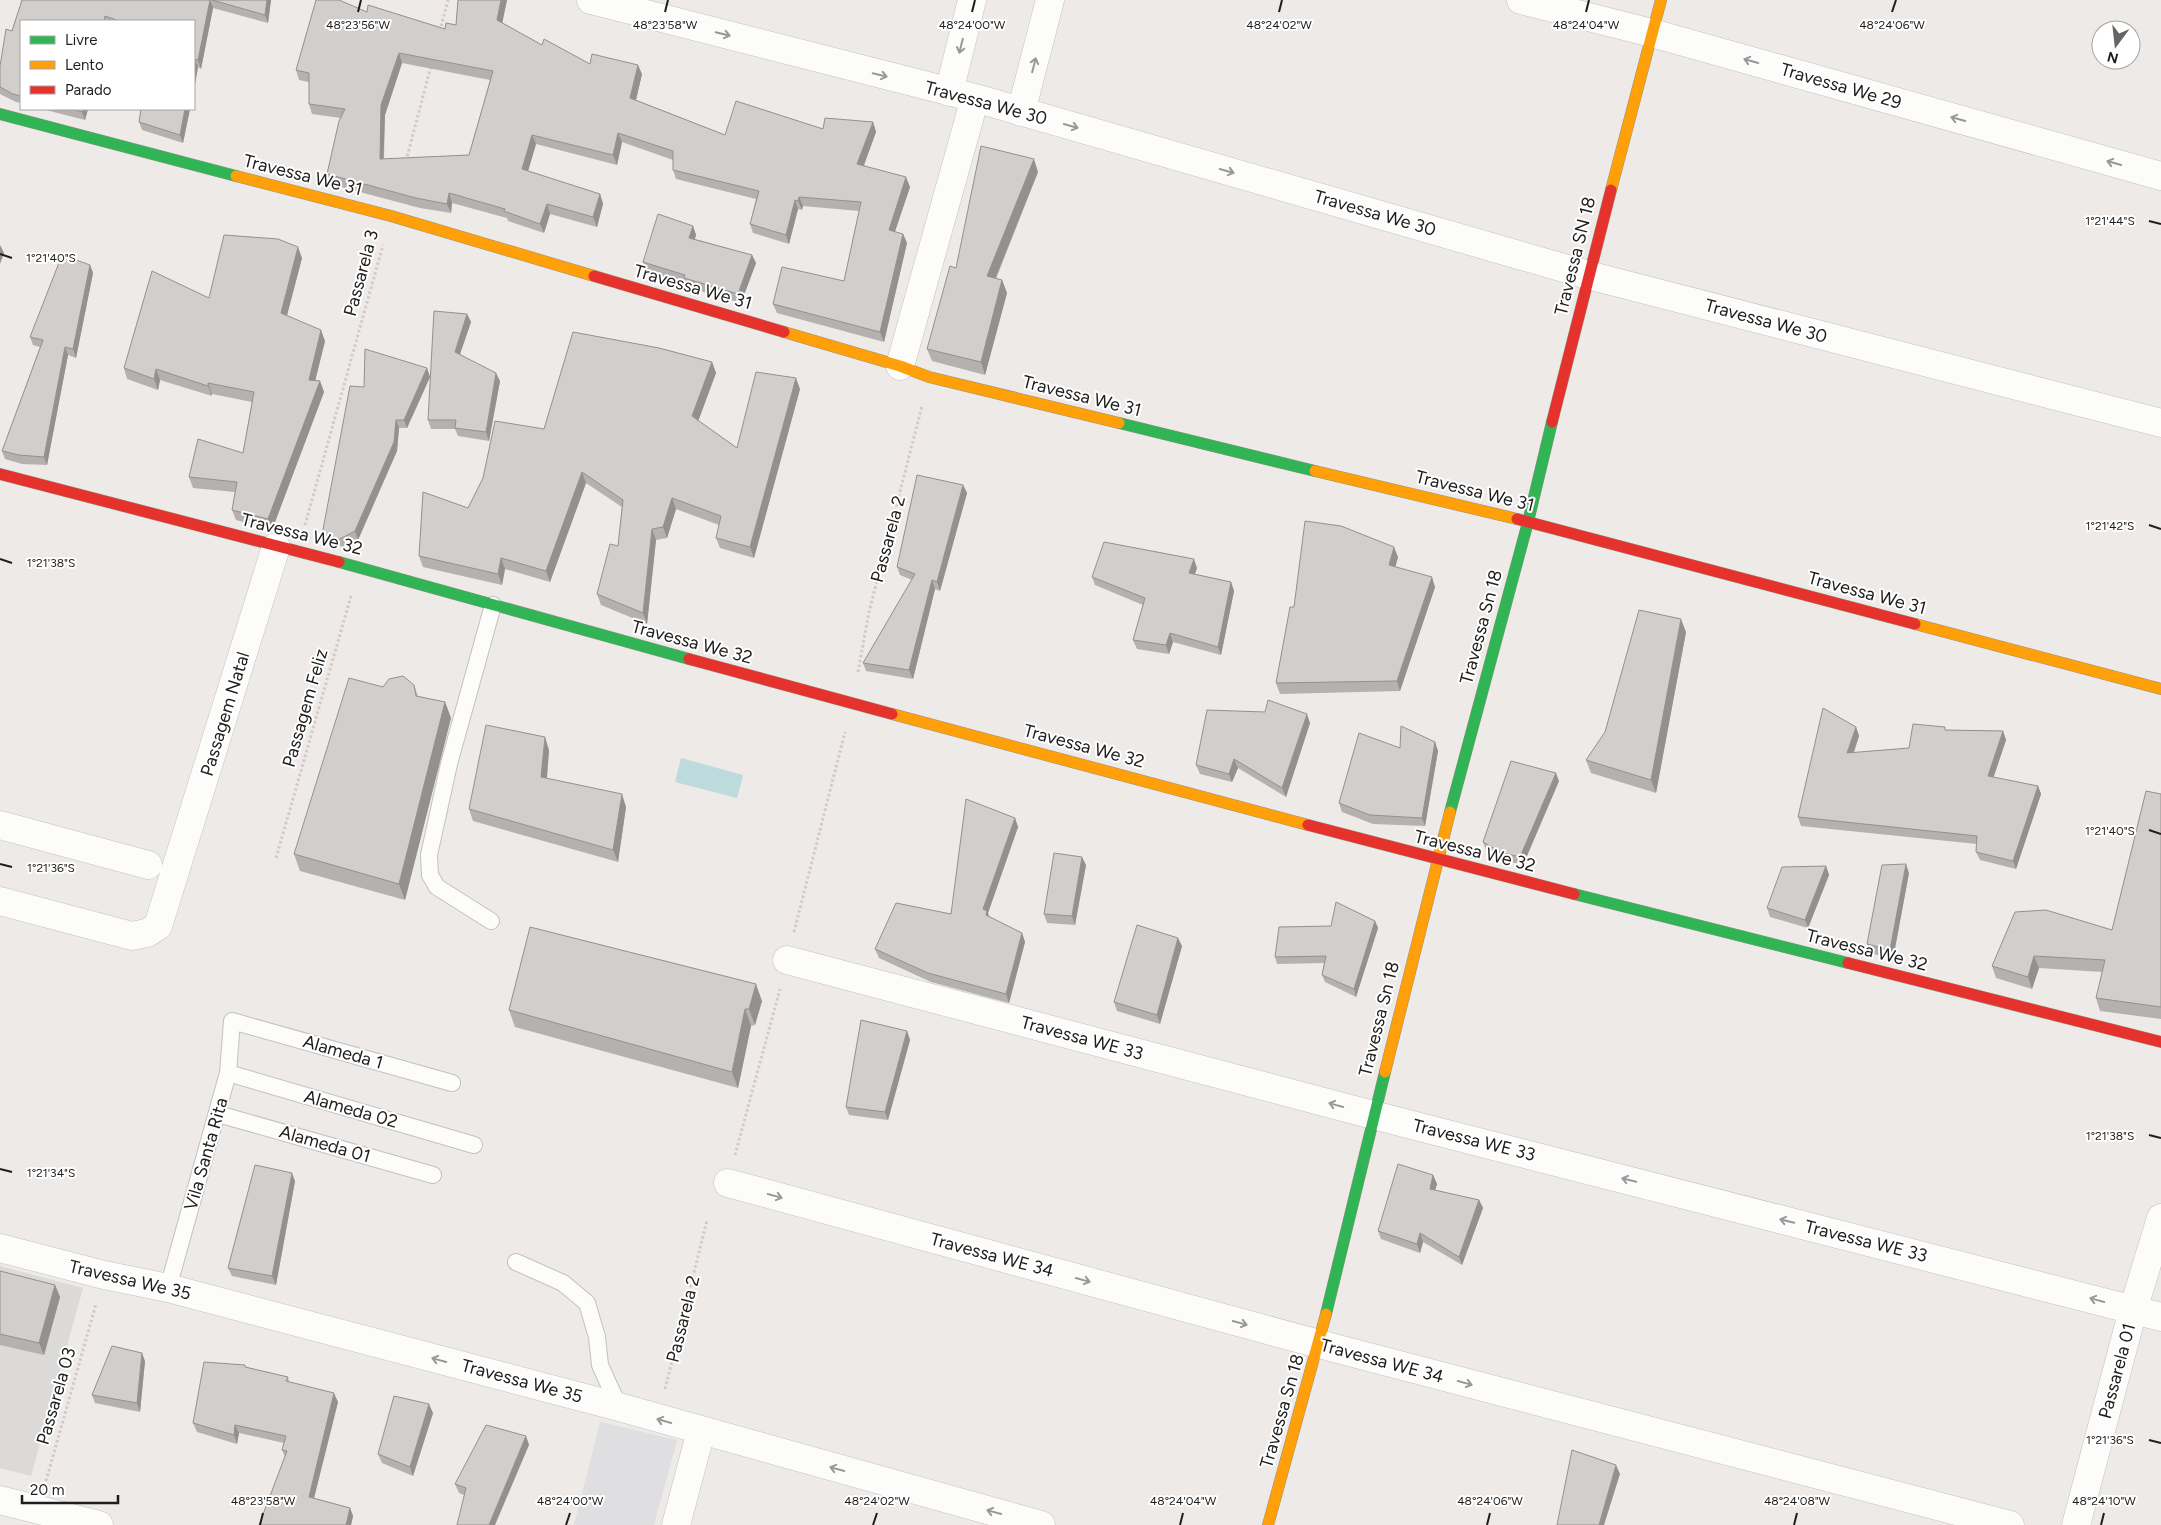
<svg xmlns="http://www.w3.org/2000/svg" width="2161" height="1525" font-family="Figtree,sans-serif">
	<rect width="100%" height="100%" fill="#edeae7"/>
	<path fill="#dbdad8" d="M0,1266L83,1288L31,1476L0,1468Z"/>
	<path fill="#dfdee1" d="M600,1422L677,1440L654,1525H574Z"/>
	<path fill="#bddadd" d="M681,758L743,775L737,798L675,782Z"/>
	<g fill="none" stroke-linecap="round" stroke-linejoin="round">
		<g stroke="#c4c2c1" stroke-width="18">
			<path id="lane" d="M491,921L437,887L430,875L429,855L449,764L493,605
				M228,1073L474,1145
				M218,1114L433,1175
				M516,1262L563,1283L587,1303L597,1337L600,1365L619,1407
				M168,1288L228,1073L232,1021L452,1083"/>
		</g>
		<g stroke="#c4c2c1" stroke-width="29">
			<path id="street" d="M591,0L975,98L1588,275L2161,423
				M1521,0L1652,33L2161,176
				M949,92L972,0
				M1021,112L1050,0
				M900,366L975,98
				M0,825L148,865
				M0,901L132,936L147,933L158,926L276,547
				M787,960L1373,1115L2161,1317
				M728,1183L1319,1344L2010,1525
				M0,1248L104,1275L168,1288L619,1407L1041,1525
				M0,1500L99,1525
				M676,1525L701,1431
				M2076,1525L2133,1310L2161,1218"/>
		</g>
		<g stroke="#969480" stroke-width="12">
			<path id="fast" d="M0,114L236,176
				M1119,423L1315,471
				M339,562L689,659
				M1450,812L1528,522L1552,422
				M1574,894L1848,963
				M1326,1314L1385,1072"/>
		</g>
		<g stroke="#969480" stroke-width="12">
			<path id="slow" d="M236,176L391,216L594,276
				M1611,190L1661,0
				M784,332L900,366L929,377L1119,423
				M1315,471L1517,519
				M1915,624L2161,689
				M892,714L1308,825
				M1385,1072L1450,812
				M1268,1525L1326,1314"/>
		</g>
		<g stroke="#969480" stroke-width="12">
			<path id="jam" d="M594,276L784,332
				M1552,422L1611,190
				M0,474L339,562
				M1517,519L1915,624
				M689,659L892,714
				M1308,825L1574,894
				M1848,963L2161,1042"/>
		</g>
		<path stroke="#d6c8c7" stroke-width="3" stroke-dasharray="2.5 2.5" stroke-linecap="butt" d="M440,31L448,0
			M406,161L431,66
			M305,525L383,245
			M858,672L869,612L922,406
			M276,858L351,596
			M794,932L845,732
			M735,1155L780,989
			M665,1389L707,1220
			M46,1481L96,1304"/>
		<use href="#lane" stroke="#fcfcfb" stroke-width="16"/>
		<use href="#street" stroke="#fcfcfb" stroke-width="28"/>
		<use href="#fast" stroke="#30b455" stroke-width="11"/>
		<use href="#slow" stroke="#ff9f0a" stroke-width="11"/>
		<use href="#jam" stroke="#e5322d" stroke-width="11"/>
	</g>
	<path fill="#b5b1af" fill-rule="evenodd" d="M22,0H271L268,23L213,8L201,69L198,67L194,90V21H21V103L16,102L0,94V66Z
		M458,0H507L502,23L542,45L590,64L642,74L636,100L725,135L823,129L873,122L876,132L864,165L910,187L895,232L903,234L907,243L884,342L777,313L773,304L844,281L859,211L803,206L802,210L798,209L789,244L753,233L750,224L756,199L676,179L673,170V160L622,142L617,165L536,144L528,171L600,194L603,204L597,227L550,214L544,233L508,221L507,218L452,203L451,213L420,208L330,184L327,174L341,118L312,114L309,104V82L299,80L296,70L367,12L445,29L456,25ZM402,63L490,80L469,155L384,159L385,115Z
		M42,109H88L85,120Z
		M141,109H190L183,143L142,130L139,122Z
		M1038,172L996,279L1002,280L1007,293L985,375L932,361L927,349L956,268Z
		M693,226L696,235L695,239L752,255L756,263L741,303L687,287L686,283L646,271L643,262Z
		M302,258L287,315L325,341L315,380L320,381L324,392L272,530L236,520L232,510L235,492L193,488L189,477L243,453L252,402L212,394V396L160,380L158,390L127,379L124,368L209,298Z
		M90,265L93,273L76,358L68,355L47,465L22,464L5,459L2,451L40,347L33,345L30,337Z
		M467,314L471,322L460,354L500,381L489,441L458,436L455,429H431L428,420Z
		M712,362L716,373L698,421L737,448L800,389L754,558L720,548L716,538L719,525L676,509L667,538L656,540L647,624L601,605L597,594L618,546L622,507L586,483L550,582L505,569L502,585L423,567L419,556L468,508L544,429Z
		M427,368L430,377L407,428H399L397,451L358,540L344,547L326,543L322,535L364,387Z
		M963,485L967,493L940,591L935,589L913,679L866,671L863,663L912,580L900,575L897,567Z
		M1398,557L1395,567L1435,587L1400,691L1280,694L1276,683L1294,607Z
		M1197,568L1195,574L1231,582L1234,591L1221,655L1173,642L1169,654L1137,649L1133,640L1143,605L1095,585L1092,577Z
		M1686,632L1656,793L1591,773L1586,760Z
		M414,685L418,696L445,702L451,718L405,900L300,871L294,854L383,687Z
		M1310,723L1286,797L1238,768L1232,782L1200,774L1196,765Z
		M1856,727L1859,736L1854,753L1909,748L1946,730L2003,731L2006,740L1993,778L2038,786L2041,794L2016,869L1980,860L1976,852L1977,844L1801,826L1798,817Z
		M1435,742L1438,751L1425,826L1373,824L1342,812L1339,803L1400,748Z
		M549,750L547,778L626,807L618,862L473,821L469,809Z
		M1559,781L1523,865L1503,860L1486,850L1483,842Z
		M2161,794V1019L2100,1011L2096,998L2102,972L2039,968L2032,989L1996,978L1992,966L2112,930Z
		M1015,818L1018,827L988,913L989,917L1022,933L1025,942L1009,1003L931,982L879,958L875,949L951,914Z
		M1086,865L1075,925L1047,923L1044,914Z
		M1826,866L1829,875L1808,928L1770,917L1767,908Z
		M1909,873L1893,959L1870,953L1867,944Z
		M1375,921L1378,928L1356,997L1325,982L1322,975L1324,963L1277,964L1275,957L1331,926Z
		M1182,946L1160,1024L1117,1011L1114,1002Z
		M762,1001L755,1025L751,1026L738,1088L515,1027L509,1010Z
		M907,1031L910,1040L888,1120L849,1115L846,1107Z
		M1433,1175L1437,1184L1435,1190L1479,1200L1483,1208L1462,1265L1423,1242L1420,1253L1381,1239L1378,1231Z
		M295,1181L276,1285L232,1276L228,1268Z
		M0,1271L55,1285L60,1297L44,1355L0,1345Z
		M145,1361L140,1412L95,1403L92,1395Z
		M246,1367L288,1377L289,1382L338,1402L314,1498L350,1508L353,1516L351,1525H259L285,1457L282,1450L284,1443L239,1433L237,1444L197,1432L193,1423Z
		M433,1413L413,1476L382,1463L378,1454Z
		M526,1436L529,1445L464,1495L459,1493L455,1484Z"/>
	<path fill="#93908f" d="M210,0L213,8L201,69L198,60Z
		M267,0H271L268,23L265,15Z
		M501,0H507L501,29L497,20Z
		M399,53L402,63L385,115L383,169L380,159L381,105Z
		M195,59L198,67L194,90V66Z
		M638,65L642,74L634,108L630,98Z
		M83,109H88L85,120L82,112Z
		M185,109H190L183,143L180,135Z
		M873,122L876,132L861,173L857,164Z
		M618,133L622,142L617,165L613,155Z
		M532,135L536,144L526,178L522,169Z
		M1034,159L1038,172L991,289L987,276Z
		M906,177L910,187L892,240L889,230Z
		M449,193L452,203L451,213L447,204Z
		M600,194L603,204L597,227L593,217Z
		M799,197L803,206L802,210L798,201Z
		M795,200L798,209L789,244L786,235Z
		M547,204L550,214L544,233L540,224Z
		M693,226L696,235L692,246L689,238Z
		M903,234L907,243L884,342L880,332Z
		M0,245L4,253L0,264Z
		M298,247L302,258L285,323L281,313Z
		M752,255L756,263L741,303L738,294Z
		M90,265L93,273L76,358L73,349Z
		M1002,280L1007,293L985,375L981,362Z
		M467,314L471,322L458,360L455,352Z
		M321,330L325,341L313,390L309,380Z
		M65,347L68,355L47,465L44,457Z
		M712,362L716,373L696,427L692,416Z
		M427,368L430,377L407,428L404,420Z
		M156,369L160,380L158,390L154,379Z
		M496,373L500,381L489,441L486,432Z
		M796,378L800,389L754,558L750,547Z
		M320,381L324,392L272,530L268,519Z
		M208,383L212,394V396L208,386Z
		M396,420L399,428L397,451L358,540L355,531Z
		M582,472L586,483L550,582L546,571Z
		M963,485L967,493L940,591L937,582Z
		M672,498L676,509L667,538L663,527Z
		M652,529L656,540L647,624L643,613Z
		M1394,547L1398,557L1393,576L1389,565Z
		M501,558L505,569L502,585L498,574Z
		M1194,559L1197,568L1192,582L1189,573Z
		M1432,577L1435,587L1400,691L1397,681Z
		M932,580L935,589L913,679L909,670Z
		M1231,582L1234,591L1221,655L1218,647Z
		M1681,619L1686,632L1656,793L1651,780Z
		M1170,633L1173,642L1169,654L1166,645Z
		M445,702L451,718L405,900L399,884Z
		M1307,714L1310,723L1286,797L1282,788Z
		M1856,727L1859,736L1850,762L1847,753Z
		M2003,731L2006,740L1991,785L1988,776Z
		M545,737L549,750L546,789L541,777Z
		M1435,742L1438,751L1425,826L1422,818Z
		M1234,759L1238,768L1232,782L1229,774Z
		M1556,773L1559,781L1523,865L1520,857Z
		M2038,786L2041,794L2016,869L2013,861Z
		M622,794L626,807L618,862L613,850Z
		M1015,818L1018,827L988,913L990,920L989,924L983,909Z
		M1082,857L1086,865L1075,925L1072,916Z
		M1906,864L1909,873L1893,959L1890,950Z
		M1826,866L1829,875L1808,928L1805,920Z
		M1375,921L1378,928L1356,997L1354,989Z
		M1022,933L1025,942L1009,1003L1006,994Z
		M1178,938L1182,946L1160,1024L1157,1015Z
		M2034,956L2039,968L2032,989L2028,977Z
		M756,984L762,1001L755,1025L749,1009Z
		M745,1009L751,1026L738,1088L732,1072Z
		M907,1031L910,1040L888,1120L885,1112Z
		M292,1173L295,1181L276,1285L272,1276Z
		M1433,1175L1437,1184L1433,1197L1430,1189Z
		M1479,1200L1483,1208L1462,1265L1459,1257Z
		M1420,1233L1423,1242L1420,1253L1417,1244Z
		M55,1285L60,1297L44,1355L39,1343Z
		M142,1353L145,1361L140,1412L137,1403Z
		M334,1393L338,1402L312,1506L309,1497Z
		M429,1404L433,1413L413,1476L410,1467Z
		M235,1425L239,1433L237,1444L234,1435Z
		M526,1436L529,1445L495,1525H489Z
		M1616,1465L1620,1474L1604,1525H1599Z
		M350,1508L353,1516L351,1525H346Z"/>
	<path fill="#d2cecc" stroke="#93908f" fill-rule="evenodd" d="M22,0H210L198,60L195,59L194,66V21H120L105,16L104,21H21V96L13,94L0,87V66L6,29L12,31Z
		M212,0H267L265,15Z
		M316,0H339L367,12L368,5L445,29L446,23L456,25L458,0H501L497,20L542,45L544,39L590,64L592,54L638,65L630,98L725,135L736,101L823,129L825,118L873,122L857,164L906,177L889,230L903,234L880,332L773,304L782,267L844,281L861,202L799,197L798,201L795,200L786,235L750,224L759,191L673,170V151L618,133L613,155L532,135L522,169L600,194L593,217L547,204L540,224L504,211L505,209L449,193L447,204L416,198L327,174L339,121L345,109L309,104V73L296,70ZM399,53L493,71L469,155L380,159L381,105Z
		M71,109H83L82,112Z
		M141,109H185L180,135L139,122Z
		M981,146L1034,159L987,276L1002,280L981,362L927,349L950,266L956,268Z
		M658,214L693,226L689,238L752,255L738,294L684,278L685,275L643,262Z
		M224,235L278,239L298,247L281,313L321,330L309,380L320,381L268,519L232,510L237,482L189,477L198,439L243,453L254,392L208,383V386L156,369L154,379L124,368L152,271L209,298Z
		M62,255L90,265L73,349L65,347L44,457L19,455L2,451L43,340L30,337Z
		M434,311L467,314L455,352L496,373L486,432L455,428L456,420H428Z
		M573,332L659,348L712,362L692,416L737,448L756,372L796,378L750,547L716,538L721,516L672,498L663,527L652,529L643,613L597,594L610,544L618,546L623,500L582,472L546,571L501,558L498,574L419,556L423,492L468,508L483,478L495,421L544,429Z
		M365,349L427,368L404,420H396L394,442L355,531L340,539L322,535L350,386L364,387Z
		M917,475L963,485L937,582L932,580L909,670L863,663L915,574L897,567Z
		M1305,521L1341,526L1394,547L1389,565L1432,577L1397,681L1276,683L1290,607H1294Z
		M1104,542L1194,559L1189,573L1231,582L1218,647L1170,633L1166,645L1133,640L1145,598L1092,577Z
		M1639,610L1681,619L1651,780L1586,760L1605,732Z
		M403,676L414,685L416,696L445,702L399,884L294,854L349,678L383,687L389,679Z
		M1268,700L1307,714L1282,788L1234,759L1229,774L1196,765L1207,710L1265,712Z
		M1823,708L1856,727L1847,753L1909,748L1913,724L1945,727V730L2003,731L1988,776L2038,786L2013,861L1976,852L1977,836L1798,817Z
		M486,725L545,737L541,777L622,794L613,850L469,809Z
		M1401,726L1435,742L1422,818L1370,815L1339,803L1359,733L1400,748Z
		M1511,761L1556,773L1520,857L1500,852L1483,842Z
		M2146,791L2161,794V1007L2096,998L2105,960L2034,956L2028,977L1992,966L2015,912L2046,910L2112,930Z
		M966,799L1015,818L983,909L987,911L986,915L1022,933L1006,994L928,973L875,949L896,903L951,914Z
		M1054,853L1082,857L1072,916L1044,914Z
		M1906,864L1890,950L1867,944L1882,865Z
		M1826,866L1805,920L1767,908L1782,867Z
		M1336,902L1375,921L1354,989L1322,975L1326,956L1275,957L1279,927L1331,926Z
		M1137,925L1178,938L1157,1015L1114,1002Z
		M530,927L756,984L749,1009H745L732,1072L509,1010Z
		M861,1020L907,1031L885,1112L846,1107Z
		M1398,1164L1433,1175L1430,1189L1479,1200L1459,1257L1420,1233L1417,1244L1378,1231Z
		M255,1165L292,1173L272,1276L228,1268Z
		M0,1271L55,1285L39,1343L0,1334Z
		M112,1346L142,1353L137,1403L92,1395Z
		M204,1362L245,1365V1367L288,1377L286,1381L334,1393L309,1497L350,1508L346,1525H259L287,1451L282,1450L286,1436L235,1425L234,1435L193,1423Z
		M394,1396L429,1404L410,1467L378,1454Z
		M486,1425L526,1436L489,1525H457L466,1488L455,1484Z
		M1572,1450L1616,1465L1599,1525H1557Z"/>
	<defs><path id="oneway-shaft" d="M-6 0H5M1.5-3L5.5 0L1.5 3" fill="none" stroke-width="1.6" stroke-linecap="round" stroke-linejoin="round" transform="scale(1.25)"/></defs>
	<g stroke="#989898">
		<use href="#oneway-shaft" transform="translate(723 34) rotate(14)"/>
		<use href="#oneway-shaft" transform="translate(961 46) rotate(104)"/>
		<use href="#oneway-shaft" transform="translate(1751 61) rotate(-164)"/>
		<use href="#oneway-shaft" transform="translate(1034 65) rotate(-76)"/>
		<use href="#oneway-shaft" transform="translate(880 75) rotate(14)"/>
		<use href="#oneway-shaft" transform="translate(1958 119) rotate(-164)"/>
		<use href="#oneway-shaft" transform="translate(1071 126) rotate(16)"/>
		<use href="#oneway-shaft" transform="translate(2114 163) rotate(-164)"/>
		<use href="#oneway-shaft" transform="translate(1227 171) rotate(16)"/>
		<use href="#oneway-shaft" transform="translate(1336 1105) rotate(-165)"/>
		<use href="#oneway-shaft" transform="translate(1629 1180) rotate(-166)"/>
		<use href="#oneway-shaft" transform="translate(775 1196) rotate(15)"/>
		<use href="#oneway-shaft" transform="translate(1787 1221) rotate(-166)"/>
		<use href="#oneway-shaft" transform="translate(1083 1280) rotate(15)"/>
		<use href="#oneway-shaft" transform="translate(2097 1300) rotate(-165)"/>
		<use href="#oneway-shaft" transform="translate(1240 1323) rotate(15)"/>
		<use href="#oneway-shaft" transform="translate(439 1360) rotate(-165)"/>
		<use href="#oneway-shaft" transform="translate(1465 1383) rotate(15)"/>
		<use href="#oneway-shaft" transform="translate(664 1421) rotate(-164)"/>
		<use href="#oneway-shaft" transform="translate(837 1469) rotate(-165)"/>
		<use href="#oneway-shaft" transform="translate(994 1512) rotate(-165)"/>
	</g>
	<path fill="none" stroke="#1e1e1e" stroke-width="2" d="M358,12L361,0M665,12L668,0M972,12L975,0M1279,12L1282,0M1586,12L1589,0M1892,12L1896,0M2149,221L2161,224M0,254L12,258M2149,525L2161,529M0,559L12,563M2149,830L2161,834M0,864L12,867M2149,1135L2161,1138M0,1169L12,1172M2149,1440L2161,1443M260,1525L263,1513M566,1525L570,1513M873,1525L877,1513M1180,1525L1183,1513M1487,1525L1490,1513M1794,1525L1797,1513M2101,1525L2104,1513"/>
	<g text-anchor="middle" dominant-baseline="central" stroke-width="4" stroke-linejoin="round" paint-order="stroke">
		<g font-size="18" fill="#1e1e1e" stroke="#fff">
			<text transform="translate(1841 86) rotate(16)">Travessa We 29</text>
			<text transform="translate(986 103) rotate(15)">Travessa We 30</text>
			<text transform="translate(303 175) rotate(14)">Travessa We 31</text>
			<text transform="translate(1375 213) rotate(16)">Travessa We 30</text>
			<text transform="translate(1575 256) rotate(-76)">Travessa SN 18</text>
			<text transform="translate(361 273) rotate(-75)">Passarela 3</text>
			<text transform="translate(693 287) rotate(16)">Travessa We 31</text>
			<text transform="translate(1766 321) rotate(15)">Travessa We 30</text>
			<text transform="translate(1082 396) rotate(14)">Travessa We 31</text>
			<text transform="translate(1475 491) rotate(14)">Travessa We 31</text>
			<text transform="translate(302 534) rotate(14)">Travessa We 32</text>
			<text transform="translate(888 539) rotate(-75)">Passarela 2</text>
			<text transform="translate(1867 593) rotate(15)">Travessa We 31</text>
			<text transform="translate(1481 627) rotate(-75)">Travessa Sn 18</text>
			<text transform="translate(692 642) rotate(15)">Travessa We 32</text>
			<text transform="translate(305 708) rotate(-74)">Passagem Feliz</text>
			<text transform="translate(225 714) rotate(-73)">Passagem Natal</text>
			<text transform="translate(1084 746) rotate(15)">Travessa We 32</text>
			<text transform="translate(1475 851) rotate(14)">Travessa We 32</text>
			<text transform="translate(1867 950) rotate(14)">Travessa We 32</text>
			<text transform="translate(1379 1019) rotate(-76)">Travessa Sn 18</text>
			<text transform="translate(1082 1038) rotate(15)">Travessa WE 33</text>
			<text transform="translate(343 1052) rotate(16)">Alameda 1</text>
			<text transform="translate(351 1109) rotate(16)">Alameda 02</text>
			<text transform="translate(1474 1140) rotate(14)">Travessa WE 33</text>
			<text transform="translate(325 1144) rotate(16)">Alameda 01</text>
			<text transform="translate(206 1154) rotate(-74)">Vila Santa Rita</text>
			<text transform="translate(1866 1241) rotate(14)">Travessa WE 33</text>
			<text transform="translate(992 1255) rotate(15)">Travessa WE 34</text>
			<text transform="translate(130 1280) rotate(13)">Travessa We 35</text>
			<text transform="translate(683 1319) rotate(-76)">Passarela 2</text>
			<text transform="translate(1382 1361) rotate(15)">Travessa WE 34</text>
			<text transform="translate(2117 1371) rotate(-75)">Passarela 01</text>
			<text transform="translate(522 1381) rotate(15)">Travessa We 35</text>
			<text transform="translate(56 1396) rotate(-74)">Passarela 03</text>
			<text transform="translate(1282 1411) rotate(-74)">Travessa Sn 18</text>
		</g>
	</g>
	<g font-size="12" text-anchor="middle" fill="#1e1e1e" stroke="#fff" stroke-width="4" stroke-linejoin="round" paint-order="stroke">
		<text x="358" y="29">48°23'56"W</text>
		<text x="665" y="29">48°23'58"W</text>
		<text x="972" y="29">48°24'00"W</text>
		<text x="1279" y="29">48°24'02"W</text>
		<text x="1586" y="29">48°24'04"W</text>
		<text x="1892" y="29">48°24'06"W</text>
		<text x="2110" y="225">1°21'44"S</text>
		<text x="51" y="262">1°21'40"S</text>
		<text x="2110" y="530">1°21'42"S</text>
		<text x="51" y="567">1°21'38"S</text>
		<text x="2110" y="835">1°21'40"S</text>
		<text x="51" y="872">1°21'36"S</text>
		<text x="2110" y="1140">1°21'38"S</text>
		<text x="51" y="1177">1°21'34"S</text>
		<text x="2110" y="1444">1°21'36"S</text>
		<text x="263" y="1505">48°23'58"W</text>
		<text x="570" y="1505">48°24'00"W</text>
		<text x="877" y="1505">48°24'02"W</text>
		<text x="1183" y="1505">48°24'04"W</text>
		<text x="1490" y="1505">48°24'06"W</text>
		<text x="1797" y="1505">48°24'08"W</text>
		<text x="2104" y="1505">48°24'10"W</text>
	</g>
	<rect x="20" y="20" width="175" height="90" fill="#ffffff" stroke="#a5a5a5"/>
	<rect x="30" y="36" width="25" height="8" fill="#30b455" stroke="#a5a5a5"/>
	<text x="65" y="45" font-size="15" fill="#1e1e1e">Livre</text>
	<rect x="30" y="61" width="25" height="8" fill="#ff9f0a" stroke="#a5a5a5"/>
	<text x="65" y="70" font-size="15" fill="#1e1e1e">Lento</text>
	<rect x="30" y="86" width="25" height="8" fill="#e5322d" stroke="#a5a5a5"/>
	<text x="65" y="95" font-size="15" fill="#1e1e1e">Parado</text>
	<g transform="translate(2116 45) rotate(195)"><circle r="24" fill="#ffffff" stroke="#a5a5a5"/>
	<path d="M0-4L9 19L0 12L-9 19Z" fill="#666564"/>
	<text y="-8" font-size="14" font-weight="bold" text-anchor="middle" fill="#1e1e1e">N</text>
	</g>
	<path d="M22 1495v8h96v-8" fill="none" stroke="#1e1e1e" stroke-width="2.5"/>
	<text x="30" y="1495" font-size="15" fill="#1e1e1e" stroke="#ffffff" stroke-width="4" paint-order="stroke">20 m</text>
</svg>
